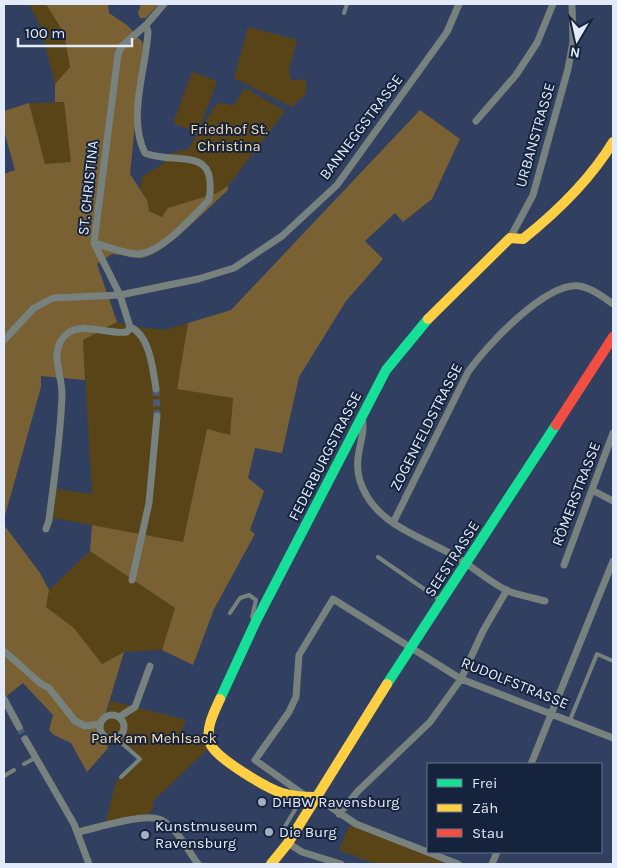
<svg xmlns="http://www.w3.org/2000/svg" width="617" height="868" font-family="Karla,sans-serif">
	<rect width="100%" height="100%" fill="#314060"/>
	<path fill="#584417" d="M29,4L47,5L64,33L70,67L55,84L40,26Z
		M248,27L297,40L289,70L291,80L306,79V93L292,107L234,78Z
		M192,72L217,81L198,132L217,103L234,105L245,88L285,111L228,186L217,193L168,208L162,217L149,211L147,200L140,188L143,176L163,164L169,154L188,149L198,133L173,123Z
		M64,102L71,162L45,164L29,103Z
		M117,322L138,327L165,330L188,323L177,388L233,398L230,435L207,430L183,542L53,518L56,489L92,494L83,340Z
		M90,551L175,608L162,650L124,652L102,664L46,607L49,590Z
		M111,701L186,720L180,734L211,746L152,802L154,807L149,814L105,824L116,782L142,760L117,739L108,748L101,729Z
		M350,825L360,829L452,864H376L339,850Z"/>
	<path fill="#796133" d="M46,4H108L109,13L127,25L143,43L130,174L147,200L149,211L162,217L168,208L217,193L228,186V190C211,205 160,259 139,258C130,258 121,254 112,254L97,264L117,322L83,340L85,380L41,376V387L4,519V174L15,170L4,131V111L29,103L45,164L71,162L64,102H55V84L70,67L64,33Z
		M141,4H159L146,18H140L138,13Z
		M420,110L460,139L432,199L403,222L395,213L365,241L383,259L346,301L299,377L282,453L255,448L248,478L264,491L250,530L255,534L214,609L193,665L162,650L175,608L90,551L92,525L183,542L207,429L230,435L233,398L177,389L188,323L231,310Z
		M4,525L40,573L49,590L46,607L74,628L102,664L124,652L101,729L108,748L87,772L71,743L54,735L49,730L53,715L23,683L4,698Z"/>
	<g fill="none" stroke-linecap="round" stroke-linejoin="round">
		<path stroke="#4c5a77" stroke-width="7" stroke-dasharray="7 3.5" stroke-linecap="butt" d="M156,389L157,416
			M19,727L25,739"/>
		<path stroke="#77817d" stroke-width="4" d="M344,13L347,4
			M378,557L440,600
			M230,613L240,598L249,595L256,600L252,617L256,621
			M570,720L597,654L613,661
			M117,739L140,759L121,777
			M24,764L37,757
			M4,776L14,770
			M284,828L302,798"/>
		<path stroke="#77817d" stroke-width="7" d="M476,121L516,75L537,43L553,4
			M510,238L533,195L568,69L573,42L572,4
			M94,243C105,246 129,255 139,254C164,251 192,217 209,200C218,144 178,166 145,153C127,117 146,70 148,32L146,25
			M94,243L118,54L122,46L146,25L164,4
			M94,243L120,295L130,327
			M130,327C150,335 153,370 156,389
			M4,340L34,308L53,298L120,295L198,279L234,268L282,236L337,185L447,32L459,4
			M362,417C367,437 352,455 360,481C374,524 418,535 453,555C471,565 490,583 508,591C519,595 533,598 545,601
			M592,490L613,501
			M393,523L468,372C486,346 546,282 579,286C592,288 603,297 613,304
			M46,529L49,520C54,479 61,435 62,394C62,380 56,366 57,353C58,345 61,338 68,333C82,322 110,335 127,332L130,327
			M564,565L613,433
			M132,580L149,503L157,416
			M4,651L40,683L49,688L75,721L85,726L100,724
			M4,699L19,727
			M100 727a12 12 0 1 1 24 0a12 12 0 1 1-24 0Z
			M119,717L135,707L150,666
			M25,739L74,824L89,864
			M531,764L613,561
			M307,797L255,760L289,712L296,697L299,655L333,599L461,679L613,738
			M316,797L356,824L458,864
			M339,814L358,791L430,722L461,679L483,631L507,590
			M78,832C97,828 145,812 161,820C177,827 188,851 198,864
			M288,843L302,852L341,864
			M492,864L497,852"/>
		<path stroke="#16e098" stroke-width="10" d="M387,684L556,425
			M220,699L256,621L386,370L428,319"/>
		<path stroke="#ffcf43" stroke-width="10" d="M428,319L510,238L523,239C558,211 590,180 613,142
			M220,699C214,712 205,729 210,743C215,758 267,788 282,793C293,797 305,797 316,797
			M271,864L288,843L387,684"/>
		<path stroke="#f24e42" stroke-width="10" d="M556,425L613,337"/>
	</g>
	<g fill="#a5afc4" stroke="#16233d" stroke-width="2">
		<circle cx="262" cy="802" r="5"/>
		<circle cx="269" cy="832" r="5"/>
		<circle cx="145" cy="835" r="5"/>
	</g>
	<g text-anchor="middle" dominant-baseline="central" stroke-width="4" stroke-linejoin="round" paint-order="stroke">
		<g font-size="15" fill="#e3ebfa" stroke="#16233d">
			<text transform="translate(361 127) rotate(-53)">BANNEGGSTRASSE</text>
			<text transform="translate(535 135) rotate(-74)">URBANSTRASSE</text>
			<text transform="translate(88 188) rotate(-84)">ST. CHRISTINA</text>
			<text transform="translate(426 427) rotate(-63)">ZOGENFELDSTRASSE</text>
			<text transform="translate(325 456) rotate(-63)">FEDERBURGSTRASSE</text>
			<text transform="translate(576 494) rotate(-69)">RÖMERSTRASSE</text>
			<text transform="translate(452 559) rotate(-57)">SEESTRASSE</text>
			<text transform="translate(515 683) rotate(22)">RUDOLFSTRASSE</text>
		</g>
		<g font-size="15" fill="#f9deae" stroke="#16233d">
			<text x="229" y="129">Friedhof St.<tspan x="229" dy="17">Christina</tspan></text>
			<text x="154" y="738">Park am Mehlsack</text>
		</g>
		<g font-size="15" fill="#e3ebfa" stroke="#16233d" text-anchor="start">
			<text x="272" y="802">DHBW Ravensburg</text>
			<text x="155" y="826">Kunstmuseum<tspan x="155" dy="17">Ravensburg</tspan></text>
			<text x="279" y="832">Die Burg</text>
		</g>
	</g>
	<rect width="617" height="868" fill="none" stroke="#e3ebfa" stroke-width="10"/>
	<rect x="427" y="763" width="175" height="90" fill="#16233d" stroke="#687389"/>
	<rect x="437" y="779" width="25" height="8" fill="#16e098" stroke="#687389"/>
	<text x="472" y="788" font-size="15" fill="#e3ebfa">Frei</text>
	<rect x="437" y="804" width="25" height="8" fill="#ffcf43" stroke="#687389"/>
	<text x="472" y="813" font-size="15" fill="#e3ebfa">Zäh</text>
	<rect x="437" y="829" width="25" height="8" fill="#f24e42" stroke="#687389"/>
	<text x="472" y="838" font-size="15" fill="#e3ebfa">Stau</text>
	<g transform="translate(577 40) rotate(189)" stroke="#16233d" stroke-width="4" paint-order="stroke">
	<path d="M0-4L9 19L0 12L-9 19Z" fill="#e3ebfa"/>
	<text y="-8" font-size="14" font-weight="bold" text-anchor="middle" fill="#e3ebfa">N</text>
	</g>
	<path d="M18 38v8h114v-8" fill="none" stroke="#e3ebfa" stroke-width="2.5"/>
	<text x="25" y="38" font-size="15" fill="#e3ebfa" stroke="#16233d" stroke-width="4" paint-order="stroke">100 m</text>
</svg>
